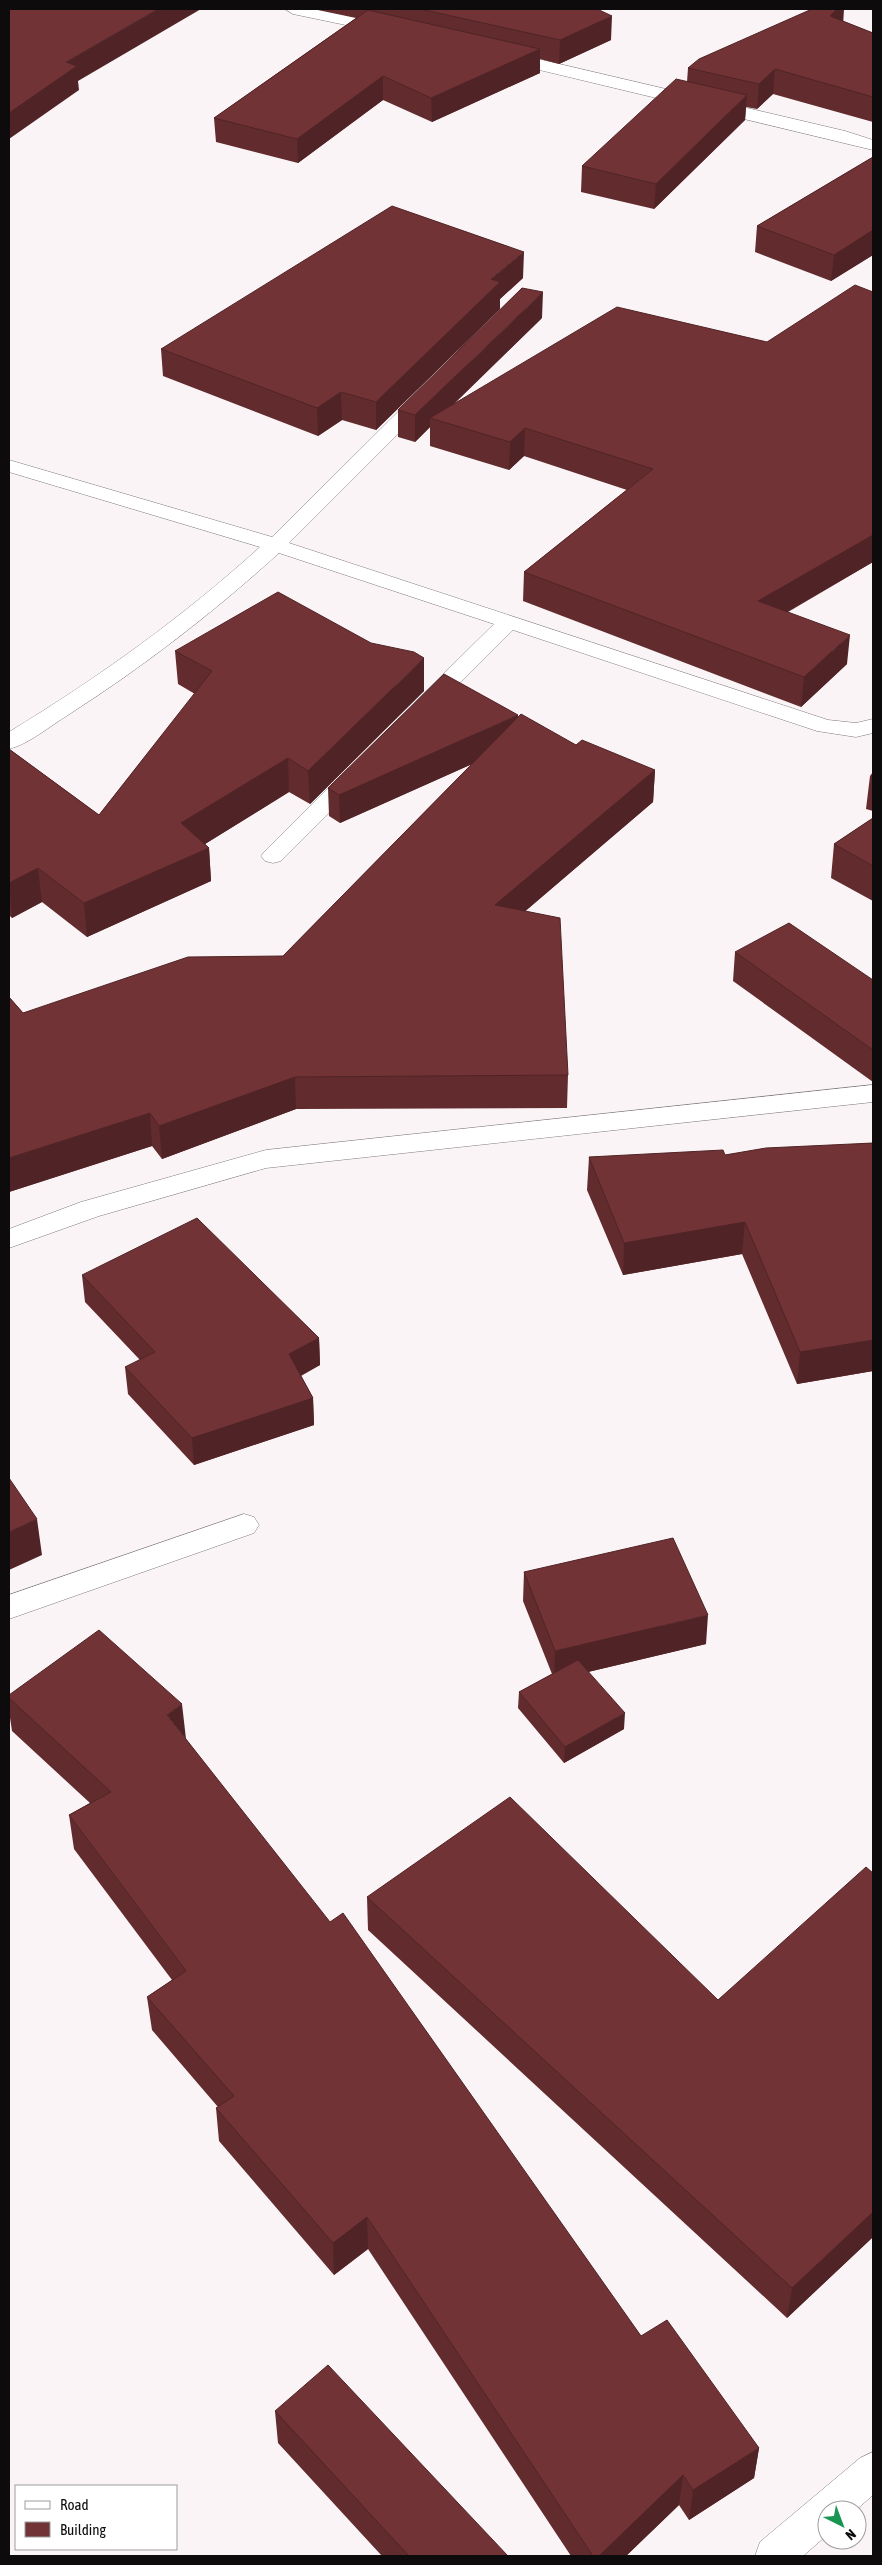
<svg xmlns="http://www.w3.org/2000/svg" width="882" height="2565" font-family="'Asap Condensed',sans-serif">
	<rect width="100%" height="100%" fill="#faf4f7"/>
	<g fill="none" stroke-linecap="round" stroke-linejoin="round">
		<g stroke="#7f797c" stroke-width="1">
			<path id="minor" d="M285,9H315L389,24L397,29L389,34L293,14Z
				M504,51L845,131L873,140V150L498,60L496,56L498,52Z
				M424,391L431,393L434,397L431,401L289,543L828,720L856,723L873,719V733L856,737L817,731L513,630L433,710L425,712L417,710L414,705L417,700L494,624L279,553C213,613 143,667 68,715C50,726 29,744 9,749V732C98,678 183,617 260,547L9,472V460L272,537L417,393Z
				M355,767L363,769L366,774L363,779L281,861L273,863L265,861L261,856L265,851L347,769Z
				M873,1085V1102L266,1168L99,1216L9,1248V1229L81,1202L266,1150Z
				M244,1514L254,1517L259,1525L254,1533L9,1619V1595Z
				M873,2452V2495L856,2510H827V2535L803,2556H755L760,2542L860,2458Z"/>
		</g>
		<use href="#minor" fill="#fff" fill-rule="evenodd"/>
	</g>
	<path fill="#622c2e" d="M313,9H597L611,40L559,64L540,59V73L432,122L383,100L298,163L216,142L214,118L356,18Z
		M843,21L873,33V122L773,94L757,109L746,107L745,120L654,209L581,192L582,166L687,82L688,68Z
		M873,157V255L831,281L755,252L757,226Z
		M523,278L500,299V309L376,430L342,420L318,436L163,376L161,349Z
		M873,292V562L788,612L847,664L801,707L523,601L524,572L627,490L524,456L509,470L430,446V427L415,442L398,437V410L542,318L455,403L767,342Z
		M175,651L424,691L310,804L289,792L205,844L209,848L211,881L87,937L42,902L12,918L9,915V749L99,815L195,694L178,684Z
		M518,718L576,745L655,770L653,802L525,911L568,1075L567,1108L296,1109L162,1159L152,1146L9,1192V997L23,1013L283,956L472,764L340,823L329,816L328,788Z
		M873,772V811L866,809L870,776Z
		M873,818V901L831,878L834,844Z
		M735,952L873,980V1082L733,981Z
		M873,1143V1371L797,1384L742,1254L623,1275L587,1190L589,1157L725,1155Z
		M82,1275L319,1338L320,1365L301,1376L313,1398L314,1425L194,1465L128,1394L125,1367L140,1360L85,1302Z
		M524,1572L706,1644L588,1672L624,1729L564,1763L518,1708L519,1692L552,1674L523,1601Z
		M9,1695L185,1738L641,2336L759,2448L754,2478L689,2520L679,2505L626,2556H571L368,2249L334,2275L219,2141L216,2108L218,2107L152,2030L147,1997L172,1980L74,1849L69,1815L90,1803L12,1731L9,1711Z
		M873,1873V2237L787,2318L368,1930L367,1897L718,2000Z
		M275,2411L508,2556H382L278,2443Z"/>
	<path fill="#502426" d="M158,9H201L78,81L79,90L9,139V113L66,62Z
		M837,9H844L843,26L830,16Z
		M612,16L611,40L559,64L560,40Z
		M540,49V73L432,122L431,98Z
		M775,69L773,94L757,109L759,84Z
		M383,76V100L298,163L297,139Z
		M747,95L745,120L654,209L656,184Z
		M873,230V255L831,281L834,255Z
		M524,252L523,278L500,299V309L376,430V402L491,279Z
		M543,292L542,318L437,420L430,418V427L415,442V415Z
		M341,392L342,420L318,436L317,408Z
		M525,428L524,456L509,470L510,442Z
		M873,535V562L755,630L758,601Z
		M850,635L847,664L801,707L804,677Z
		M424,658V691L310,804L308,771Z
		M518,715L517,744L340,823L339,795Z
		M288,758L289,792L184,857L181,823Z
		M655,770L653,802L494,938L495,905Z
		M209,848L211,881L87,937L84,903Z
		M38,868L42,902L12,918L9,883Z
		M295,1077L296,1109L162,1159L159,1126Z
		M150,1113L152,1146L9,1192V1158Z
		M745,1222L742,1254L623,1275L624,1243Z
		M319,1338L320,1365L290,1381L289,1354Z
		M873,1340V1371L797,1384L800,1352Z
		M313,1398L314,1425L194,1465L192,1438Z
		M37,1519L42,1555L9,1570V1532Z
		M708,1615L706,1644L554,1680L555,1651Z
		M182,1704L186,1739L167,1715Z
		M625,1713L624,1729L564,1763L565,1747Z
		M873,2212V2237L787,2318L792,2288Z
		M367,2217L368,2249L334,2275L333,2243Z
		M759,2448L754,2478L689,2520L693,2490Z
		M683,2475L679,2505L626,2556H599Z"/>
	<path fill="#723336" stroke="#502426" d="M9,9H158L66,62L77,66L9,113Z
		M420,9H597L612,16L560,40Z
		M812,9H837L830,16L873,33V97L775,69L759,84L688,68L699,59Z
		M368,10L540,49L431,98L383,76L297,139L214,118Z
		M676,79L747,95L656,184L582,166Z
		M873,157V230L834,255L757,226Z
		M392,206L524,252L491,279L500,282L376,402L341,392L317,408L161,349Z
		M855,285L873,292V535L758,601L850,635L804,677L524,572L653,469L525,428L510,442L430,418L617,307L767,342Z
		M522,288L543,292L415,415L398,410Z
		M278,592L371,643L414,652L424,658L308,771L288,758L181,823L209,848L84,903L38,868L9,883V749L99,815L212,671L175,651Z
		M444,674L518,715L339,795L328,788Z
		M521,714L576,745L582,740L655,770L495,905L560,918L568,1075L295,1077L159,1126L150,1113L9,1158V997L23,1013L188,957L283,956Z
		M873,818V866L834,844Z
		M789,923L873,980V1050L735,952Z
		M873,1143V1340L800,1352L745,1222L624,1243L589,1157L723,1150L725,1155L766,1148Z
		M197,1218L319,1338L289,1354L313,1398L192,1438L125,1367L155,1352L82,1275Z
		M9,1478L37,1519L9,1532Z
		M673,1538L708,1615L555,1651L524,1572Z
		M99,1630L182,1704L167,1715L330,1922L343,1913L641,2336L667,2320L759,2448L693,2490L683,2475L599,2556H593L367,2217L333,2243L216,2108L234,2096L147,1997L186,1971L69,1815L111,1792L9,1698V1695Z
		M578,1660L625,1713L565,1747L519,1692Z
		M510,1797L718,2000L866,1867L873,1873V2212L792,2288L367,1897Z
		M328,2365L508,2556H409L275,2411Z"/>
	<rect width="882" height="2565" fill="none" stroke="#0d0b0c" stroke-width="20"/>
	<rect x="15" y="2485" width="162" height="65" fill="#ffffff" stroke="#9e9d9e"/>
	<rect x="25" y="2501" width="25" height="8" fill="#ffffff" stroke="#9e9d9e"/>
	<text x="60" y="2510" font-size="15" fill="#0d0b0c">Road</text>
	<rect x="25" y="2522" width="25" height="15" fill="#723336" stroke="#9e9d9e"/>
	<text x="60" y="2535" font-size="15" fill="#0d0b0c">Building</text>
	<g transform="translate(842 2525) rotate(138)"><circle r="24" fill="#ffffff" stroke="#9e9d9e"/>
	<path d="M0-4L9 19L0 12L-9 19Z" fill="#199451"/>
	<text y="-8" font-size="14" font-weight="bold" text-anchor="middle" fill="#0d0b0c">N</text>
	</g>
</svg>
